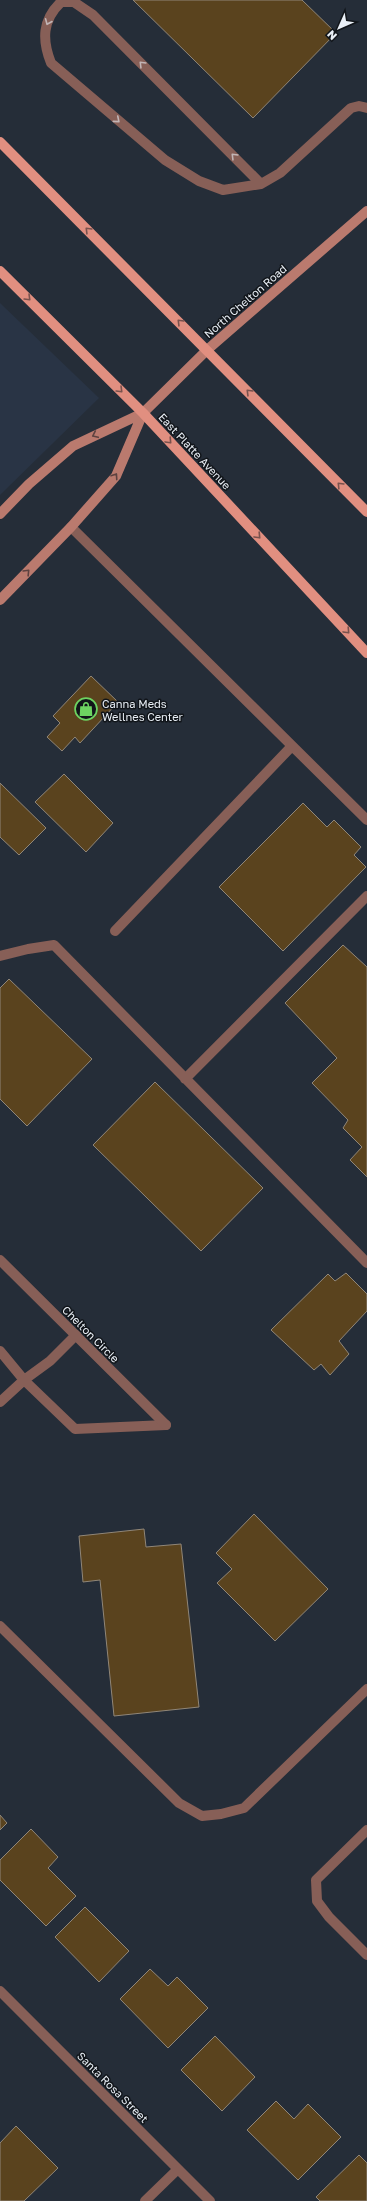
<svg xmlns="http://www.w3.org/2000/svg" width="367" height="2201" font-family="'Golos Text',sans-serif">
	<rect width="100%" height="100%" fill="#252d38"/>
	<path fill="#293445" d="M0,303L99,398L0,495Z"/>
	<path fill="#5a431e" stroke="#908678" d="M133,0H302L336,33L253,118Z
		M91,676L118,702L80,743L75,737L62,751L47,737L60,723L53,716Z
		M64,774L113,823L86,852L35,802Z
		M0,783L46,828L19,855L0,837Z
		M303,803L327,827L334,820L361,847L354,855L366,867L283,951L219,887Z
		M343,945L367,967V1177L350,1160L362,1147L343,1128L348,1120L312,1083L337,1058L285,1003Z
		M9,979L92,1059L27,1126L0,1099V988Z
		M155,1082L263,1188L201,1251L93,1145Z
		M346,1273L367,1294V1311L339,1341L349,1354L330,1375L321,1364L314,1370L271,1330L328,1274L335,1281Z
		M254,1514L328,1589L275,1641L217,1583L232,1569L216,1553Z
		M144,1529L146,1547L181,1544L199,1707L114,1716L100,1580L83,1582L79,1536Z
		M0,1815L7,1823L0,1830Z
		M31,1829L58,1857L48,1868L76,1896L46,1926L0,1880V1860Z
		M85,1907L129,1951L99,1982L55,1937Z
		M150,1969L168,1986L177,1977L208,2008L168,2048L120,1999Z
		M215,2036L255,2077L222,2111L181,2070Z
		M276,2101L294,2119L308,2104L341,2137L298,2180L247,2130Z
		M16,2126L58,2168L24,2201H0V2143Z
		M359,2155L367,2163V2201H320L316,2197Z"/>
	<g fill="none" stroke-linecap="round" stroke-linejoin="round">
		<path stroke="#875f57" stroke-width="10" d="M261,184L93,15L74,2H61C42,20 42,40 51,63L165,160L199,181L223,190L261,184L280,173L351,108L359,106L367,108
			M71,527L367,820
			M115,931L292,746
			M0,956L28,949L54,945L367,1263
			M185,1079L367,896
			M0,1351L24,1380L50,1361L76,1335
			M0,1402L24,1380L75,1429L166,1425
			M0,1626L179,1803L202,1816L221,1814L244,1808L367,1689
			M367,1830L316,1880L317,1901L329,1917L367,1955"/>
		<path stroke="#875f57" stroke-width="10" d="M0,1260L166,1425
			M0,1991L210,2201
			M145,2201L178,2169"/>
		<path stroke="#ba7a6e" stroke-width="10" d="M0,514L29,484L73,446L143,413L207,350L367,211
			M0,600L71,527L116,476L143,413"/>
		<path stroke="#e18f80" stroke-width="10" d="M0,142L367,512
			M0,271L143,413L367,653"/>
	</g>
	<defs><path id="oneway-chevron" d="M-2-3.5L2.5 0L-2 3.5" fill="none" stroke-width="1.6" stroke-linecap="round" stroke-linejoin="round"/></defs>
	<g stroke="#c2b5b6">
		<use href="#oneway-chevron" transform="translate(48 22) rotate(113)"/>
		<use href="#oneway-chevron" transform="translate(142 64) rotate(-135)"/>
		<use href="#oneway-chevron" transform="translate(117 120) rotate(40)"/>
		<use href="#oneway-chevron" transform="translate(234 156) rotate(-135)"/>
	</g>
	<g stroke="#79524d">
		<use href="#oneway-chevron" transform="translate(88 230) rotate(-135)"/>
		<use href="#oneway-chevron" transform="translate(28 298) rotate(45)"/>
		<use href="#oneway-chevron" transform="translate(180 322) rotate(-135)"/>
		<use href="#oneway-chevron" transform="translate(120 390) rotate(45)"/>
		<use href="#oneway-chevron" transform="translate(249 392) rotate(-135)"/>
		<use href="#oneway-chevron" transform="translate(169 441) rotate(47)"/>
		<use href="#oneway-chevron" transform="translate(340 485) rotate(-134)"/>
		<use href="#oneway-chevron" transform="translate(258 536) rotate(47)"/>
		<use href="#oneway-chevron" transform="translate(347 631) rotate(47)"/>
	</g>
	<g stroke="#5d4240">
		<use href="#oneway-chevron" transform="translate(95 435) rotate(155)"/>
		<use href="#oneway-chevron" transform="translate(115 476) rotate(-56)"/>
		<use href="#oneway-chevron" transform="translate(27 572) rotate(-46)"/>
	</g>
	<defs>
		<g id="shop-ring" transform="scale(1.15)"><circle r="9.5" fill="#11151a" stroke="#6dd361" stroke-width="1.5"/><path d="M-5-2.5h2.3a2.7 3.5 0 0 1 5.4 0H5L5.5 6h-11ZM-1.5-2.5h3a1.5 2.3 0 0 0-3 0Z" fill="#6dd361"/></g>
	</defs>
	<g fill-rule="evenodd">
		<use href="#shop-ring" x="86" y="709"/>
	</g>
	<g text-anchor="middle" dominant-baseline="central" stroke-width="3" stroke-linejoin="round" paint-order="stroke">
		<g font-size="11" fill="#e9eff6" stroke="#11151a">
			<text transform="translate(245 301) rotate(-41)">North Chelton Road</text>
			<text transform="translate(195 451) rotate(47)">East Platte Avenue</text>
			<text transform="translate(91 1334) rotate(45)">Chelton Circle</text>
			<text transform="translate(113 2087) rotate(45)">Santa Rosa Street</text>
		</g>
		<g font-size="11" fill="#e9eff6" stroke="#11151a" text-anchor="start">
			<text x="102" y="703">Canna Meds<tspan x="102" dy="13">Wellnes Center</tspan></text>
		</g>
	</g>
	<g transform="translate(339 28) rotate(225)" stroke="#11151a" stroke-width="3" paint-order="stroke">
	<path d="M0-3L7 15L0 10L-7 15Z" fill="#e9eff6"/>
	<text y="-6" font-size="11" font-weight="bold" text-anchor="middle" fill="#e9eff6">N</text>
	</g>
</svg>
